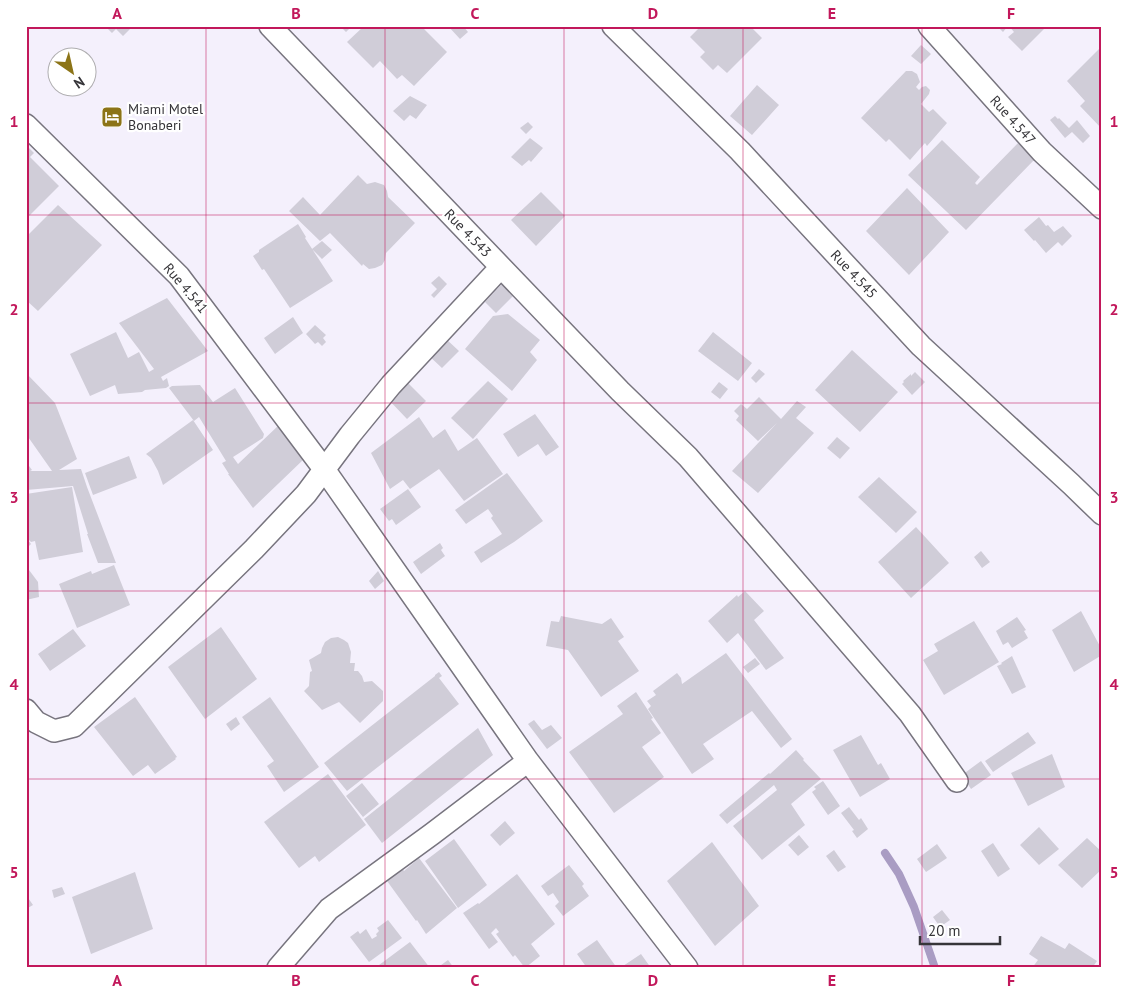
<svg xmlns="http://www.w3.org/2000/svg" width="1128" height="994" font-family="'PT Sans',sans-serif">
	<rect width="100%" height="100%" fill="#f4f0fc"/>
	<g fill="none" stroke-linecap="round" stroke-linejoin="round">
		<path stroke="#a99cc3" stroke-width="8" d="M885,853L899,874L914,907L935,968"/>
	</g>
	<path fill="#d0cdd8" d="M105,26H133L123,36L116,29L112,33Z
		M340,26H352L346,32Z
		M364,26H421L447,52L414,86L402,75L397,79L380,61L373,68L347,42Z
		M448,26H463L468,32L460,39Z
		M701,26H750L762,38L727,73L718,65L713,70L700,57L705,52L690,37Z
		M997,26H1008L1003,32Z
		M1009,26H1047L1022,51L1008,37L1014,32Z
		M921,45L931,54L921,64L911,56Z
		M1102,46V129L1080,106L1085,101L1067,81Z
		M906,71H912L917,74L920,82L916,87L919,90L922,87L926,86L930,90L929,94L921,104L929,112L933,109L947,123L927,146L925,143L910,160L889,139L886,142L861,118Z
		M757,85L779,105L752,135L730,116Z
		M410,96L427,105L416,119L410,115L404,121L393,111Z
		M1055,116L1058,119L1059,118L1069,128L1077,120L1090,136L1083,143L1072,132L1065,138L1050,120Z
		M528,122L533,127L526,134L520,128Z
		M530,138L543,148L531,162L529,160L522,166L511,157Z
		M942,140L980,177L975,183L977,185L1018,143L1035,159L966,230L908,175Z
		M26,145L34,153L30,157L59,186L26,219Z
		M358,175L367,184L375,182L384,185L387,191L388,197L415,223L386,253L385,260L382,265L375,268L369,269L363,264L362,266L330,233L320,241L289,211L303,197L320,215Z
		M907,188L949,232L909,275L866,231Z
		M541,192L565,216L536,246L511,220Z
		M58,205L102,245L38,311L26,300V237Z
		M1039,217L1046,226L1048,225L1054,232L1063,226L1072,236L1062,246L1058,242L1046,253L1035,240L1034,241L1024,230Z
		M298,224L306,237L305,238L333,281L290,308L264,269L262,270L253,256L259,252V250Z
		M322,241L332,250L322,259L312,249Z
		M439,276L447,284L434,298L431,295L437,289L431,283Z
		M503,283L515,294L496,313L485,302Z
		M167,298L208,351L161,377L163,381L167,378L169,386L166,388L145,390L142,392L118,394L115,385L90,396L70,354L116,332L128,358L139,352L149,372L154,369L119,323Z
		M508,314L540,340L530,352L537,360L512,391L465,349L493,316Z
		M293,317L303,333L275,354L264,338Z
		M315,325L326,335L323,338L326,342L322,346L318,342L315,344L306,334Z
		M713,332L752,363L738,381L698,351Z
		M445,338L459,351L442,368L427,354Z
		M852,350L898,392L860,432L815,390Z
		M759,369L765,374L756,383L751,378Z
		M915,372L925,382L912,395L902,384L904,382L903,381L911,374V376Z
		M26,373L55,403L77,459L59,470L81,469L87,487L116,563H98L87,534H88L73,486L26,490V462L32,470L30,471H52L26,434Z
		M405,380L426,401L407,419L386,397Z
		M488,381L508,399L473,439L451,418Z
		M719,382L728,389L720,399L711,392Z
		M200,385L213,402L235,388L264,434L263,438L233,457L238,464L280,424L304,459L253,508L228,474H229L222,463L226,461L199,417L194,421L169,388L172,386Z
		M759,397L781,419L797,401L806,407L796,418L814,433L758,493L732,471L777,423L758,441L736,420L739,416L734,411L741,404L747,409Z
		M535,414L559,447L546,456L538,444L518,457L503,434Z
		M419,417L433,438L445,429L458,451L477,438L503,474L464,501L439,469L410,489L403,480L390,489L371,453Z
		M193,420L213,450L163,485L158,471L151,458L146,454Z
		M837,437L850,448L840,459L827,448Z
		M129,456L137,478L93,495L85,473Z
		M507,473L543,521L514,542L481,563L474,552L502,534L491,518L493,516L488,509L466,524L455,510Z
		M879,477L917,512L896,533L858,497Z
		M72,487L83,552L39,560L35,541L31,542L29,540L26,525V494Z
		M408,489L421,507L396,525L392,519L389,521L380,509Z
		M916,527L949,563L911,598L878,562Z
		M26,537L31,544L29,546L26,547Z
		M440,543L443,548L441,550L445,556L421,574L413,562Z
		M981,551L990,562L982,568L974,557Z
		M114,565L130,605L77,628L59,584L91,571L92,574Z
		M26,566L38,582L39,597L26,600Z
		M378,571L384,581L375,589L369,581Z
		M745,591L764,611L754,620L784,658L766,670L738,633L727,643L708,621L737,595L738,597Z
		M1081,611L1102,650V655L1074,672L1052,630Z
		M561,616L602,624L611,618L624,637L618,641L639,671L601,697L568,650L546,646L551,621L559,622Z
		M1017,617L1026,630L1024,631L1028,638L1012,648L1008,642L1003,645L996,631Z
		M974,621L999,662L944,695L923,660L938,651L934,644Z
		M221,627L257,679L205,719L168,667Z
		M73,629L86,646L50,671L38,654Z
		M338,637L344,640L348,643L351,652L350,663H355L354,671H358L362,676L364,682L372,681L383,691V701L360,723L339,702L322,710L304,691L309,686L310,672L312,671L309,660L321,653L322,648L325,642L331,638Z
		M726,653L792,739L781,748L752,711L703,744L714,759L692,774L648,709L651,706L647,701L656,695L653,691L677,673L681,678L682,684Z
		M1012,656L1026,687L1012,694L997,666L1002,664L1001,663Z
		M755,658L760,664L748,673L743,667Z
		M439,672L442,676L439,678L459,704L347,791L324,763L435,676V675Z
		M636,692L653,718L651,719L661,733L642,747L664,777L614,813L569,752L623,714L617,706Z
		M135,697L177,757L175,758L176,759L155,774L148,765L133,776L94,727Z
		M270,697L319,767L284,792L267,766L274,761L242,717Z
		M236,717L240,724L231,731L226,724Z
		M534,720L542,730L551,725L562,738L547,749L528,724Z
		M478,728L493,755L382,843L364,819Z
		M1028,732L1036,743L993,772L985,761Z
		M861,735L878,765L881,763L890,779L860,797L833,750Z
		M796,750L804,759L803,760L821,779L791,804L805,825L762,860L733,826L777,790L774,785L727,824L719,815L769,773L770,774Z
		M1052,754L1065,787L1028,806L1011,773Z
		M981,761L991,775L971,789L962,775Z
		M328,774L366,825L319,862L315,856L299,868L264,822Z
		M823,781L840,806L828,815L812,792L816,789L814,787Z
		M362,783L379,804L363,817L346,796Z
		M849,807L859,820L861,818L868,829L857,838L852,831L854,830L841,813Z
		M505,821L515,833L500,846L490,835Z
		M1039,827L1059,849L1039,865L1020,845Z
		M799,835L809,847L798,856L788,845Z
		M1087,838L1102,852V869L1082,888L1058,865Z
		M454,839L487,885L458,908L425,861Z
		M712,842L759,906L715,946L667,881Z
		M993,843L1010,869L998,877L981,851Z
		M937,844L947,858L926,872L917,859Z
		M834,850L846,867L838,872L826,856Z
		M419,858L457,908L426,934L417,920L416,921L382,874L399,862L404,871Z
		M569,865L584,884L582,886L589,896L563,916L555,906L559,902L553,893L548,896L541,886Z
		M135,872L153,929L91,954L72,897Z
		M517,874L555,924L531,944L540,956L525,968L515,955L513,957L496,934L499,932L496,928L491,933L498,942L489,949L463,913L478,903L479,904Z
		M62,887L65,894L54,898L52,890Z
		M26,895L33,905L26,909Z
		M942,910L950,920L940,927L933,917Z
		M388,920L402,938L369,962L350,937L358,931L360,934L366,929L372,939L377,936L376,934L379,931L377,928Z
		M1041,936L1065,949L1069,943L1097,961L1092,968H1032L1038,960L1029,954Z
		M597,940L617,968H587L577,954Z
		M410,942L430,968H375Z
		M641,954L651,968H620Z
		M448,960L454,968H437Z"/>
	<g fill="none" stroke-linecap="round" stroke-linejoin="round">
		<g stroke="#77747e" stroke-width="24">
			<path id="street" d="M613,26L740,151L921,346L1071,484L1102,514
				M929,26L1042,152L1102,208
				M26,125L179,276L324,469L528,761L687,968
				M501,267L620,391L688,457L910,714L957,781
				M26,710L36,722L54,731L74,726L254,549L306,494L350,435L391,385L501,267L270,26
				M278,968L329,909L432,834L528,761"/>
		</g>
		<use href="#street" stroke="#fff" stroke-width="21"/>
	</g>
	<path fill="none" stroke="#c2185b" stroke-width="1" stroke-opacity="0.55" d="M206,26V968M385,26V968M564,26V968M743,26V968M922,26V968M26,215H1102M26,403H1102M26,591H1102M26,779H1102"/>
	<defs>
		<g id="hotel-square" transform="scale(1.125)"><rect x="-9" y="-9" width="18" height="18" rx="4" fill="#8c7417" stroke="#fff"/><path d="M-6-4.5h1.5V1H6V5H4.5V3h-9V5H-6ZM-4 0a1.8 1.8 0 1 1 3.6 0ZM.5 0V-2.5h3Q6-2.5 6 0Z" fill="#fff"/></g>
	</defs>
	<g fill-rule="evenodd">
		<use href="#hotel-square" x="112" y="117"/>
	</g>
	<g text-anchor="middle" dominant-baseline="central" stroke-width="4.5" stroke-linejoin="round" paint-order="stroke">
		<g font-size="14" fill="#363539" stroke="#fff" text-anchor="start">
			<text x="128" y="109">Miami Motel<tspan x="128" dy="16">Bonaberi</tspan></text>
		</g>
		<g font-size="14" fill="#363539" stroke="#fff">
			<text transform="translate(1013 120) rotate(48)">Rue 4.547</text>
			<text transform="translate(468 233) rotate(46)">Rue 4.543</text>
			<text transform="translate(854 274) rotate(47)">Rue 4.545</text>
			<text transform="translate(186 288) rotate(50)">Rue 4.541</text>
		</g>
	</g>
	<rect width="1128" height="994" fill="none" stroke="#ffffff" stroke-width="55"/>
	<g transform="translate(72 72) rotate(146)"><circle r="24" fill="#ffffff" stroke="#afaeb0"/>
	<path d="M0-4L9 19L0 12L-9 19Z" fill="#8c7417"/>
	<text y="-8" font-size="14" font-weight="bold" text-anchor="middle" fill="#363539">N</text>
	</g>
	<path d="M920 936v8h80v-8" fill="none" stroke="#363539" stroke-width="2.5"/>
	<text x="928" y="936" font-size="15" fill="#363539" stroke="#ffffff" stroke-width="4" paint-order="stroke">20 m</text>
	<rect x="28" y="28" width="1072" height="938" fill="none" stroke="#c2185b" stroke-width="2"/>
	<g font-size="16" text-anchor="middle" font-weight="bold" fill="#c2185b">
		<text x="117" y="19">A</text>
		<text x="296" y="19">B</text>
		<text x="475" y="19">C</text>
		<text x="653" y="19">D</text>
		<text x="832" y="19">E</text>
		<text x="1011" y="19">F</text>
		<text x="14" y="127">1</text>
		<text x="1114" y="127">1</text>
		<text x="14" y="315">2</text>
		<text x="1114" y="315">2</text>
		<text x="14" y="503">3</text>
		<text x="1114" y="503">3</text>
		<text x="14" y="690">4</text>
		<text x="1114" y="690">4</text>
		<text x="14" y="878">5</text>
		<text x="1114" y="878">5</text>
		<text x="117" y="986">A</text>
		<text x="296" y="986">B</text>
		<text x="475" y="986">C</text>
		<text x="653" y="986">D</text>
		<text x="832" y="986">E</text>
		<text x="1011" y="986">F</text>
	</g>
</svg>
